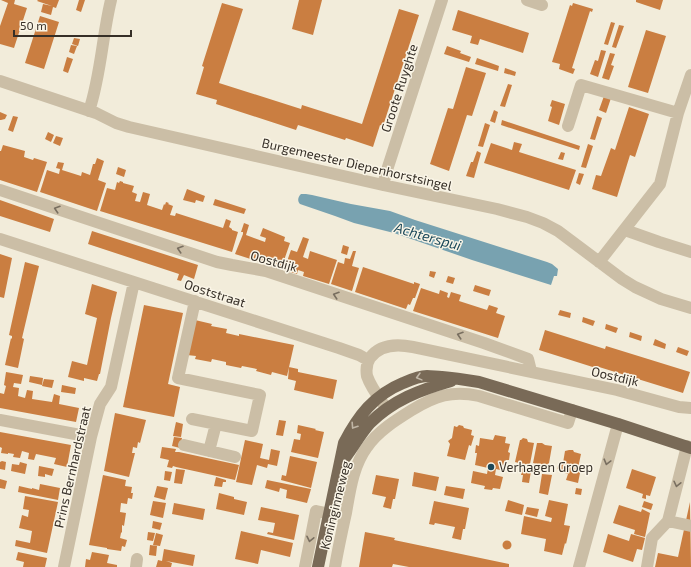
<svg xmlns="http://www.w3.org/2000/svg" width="691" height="567" font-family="'Exo 2',sans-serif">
	<rect width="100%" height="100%" fill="#f2ecda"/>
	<path fill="#78a2b0" d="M301,194H306L312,195L351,204L390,211L415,220L547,262L552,264L558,269L557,276H554L551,285L472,260L394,233L354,223L335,216L300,204C297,201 298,197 301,194Z"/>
	<path fill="#ca7e41" d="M1,0H15L14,4L27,8L14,48L0,44V26L8,3Z
		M38,0H59L56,8L53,7L51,15L41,12L43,4L52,6L37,1Z
		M79,0H85L81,12L76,10Z
		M299,0H322L313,35L292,29Z
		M636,0H663L660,10L636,2Z
		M222,3L243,9L219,83L301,109L302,105L362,124L399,9L419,15L383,126L380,125L373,147L346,138L345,140L298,125L296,130L216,104L217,100L196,94L204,67L202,66Z
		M573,3L593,9L592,12L590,11L572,68L575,69L573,74L559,69L560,64L552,62L570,5L572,6Z
		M458,10L529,33L523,53L480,39L478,45L470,43L472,36L452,30Z
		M40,16L59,22L44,69L25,63Z
		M611,22L615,23L608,45L604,44Z
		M619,25L624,26L616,48L612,47Z
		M646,30L666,36L648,93L628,87Z
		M74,38L80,39L78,46L72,44Z
		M71,45L77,46L74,54L69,52Z
		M447,46L461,51L460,53L471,57L469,62L444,54Z
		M601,50L606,51L598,77L590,74L595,60L598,61Z
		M610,53L615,54L611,65L614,66L609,80L602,78Z
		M67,57L73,59L68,73L63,71Z
		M477,58L499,66L498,71L475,64Z
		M466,67L486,73L472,116L467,115L449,171L430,164L448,108L453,109Z
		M505,68L516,72L515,76L504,73Z
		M508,84L512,85L505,107L500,106Z
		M604,96L611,98L606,113L599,110Z
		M552,100L565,104L559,125L548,121L552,107L550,106Z
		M629,107L649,114L635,157L630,155L617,197L592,189L596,175L601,176L611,148L615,150Z
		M494,110L498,112L495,123L490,121Z
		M0,112L7,115L5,119L1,120H0Z
		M13,116L18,117L13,132L8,130Z
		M597,116L602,118L595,140L590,139Z
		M502,120L580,146L579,150L501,125Z
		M485,123L490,125L483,147L478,146Z
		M48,132L54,135L51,142L45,139Z
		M56,136L63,138L60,146L53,143Z
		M514,142L522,144L519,152L576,170L569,190L484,163L491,143L512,150Z
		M588,144L593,146L586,168L581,167Z
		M3,145L25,151L24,157L33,160L34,158L47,162L37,192L0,180V151H1Z
		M477,151L481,153L474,178L466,176L471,162H473Z
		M561,152L565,153L563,160L558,159Z
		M97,158L104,161L98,180L106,183L97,211L40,192L47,170L59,174L60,169L56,168L58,162L64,163L62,170L81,176L82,172L90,175L93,164H95Z
		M118,167L126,170L124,177L116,174Z
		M579,173L584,174L580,185L576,183Z
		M120,181L123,182V183L134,186L132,192L137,194L135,201L140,202L143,192L150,194L147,205L162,210L164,204L165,205L166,202L169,203L168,204L173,206L170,215L175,216L176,213L223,228L226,219L231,221L229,227L232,229V230L238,232L232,252L100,211L107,188L115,190L117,182L119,183Z
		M187,189L205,196L203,202L196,200L195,203L183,200Z
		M215,199L246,209L244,214L213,205Z
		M0,200L54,219L50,232L0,216Z
		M244,223L249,225L246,235L265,242L266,238L260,236L263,228L285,237L284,241L290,243L281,269L235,254L243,234V232H241Z
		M92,231L198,265L194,279L184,275L181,281L177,280L179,274L88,244Z
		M303,237L309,239L303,257L308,259L310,251L337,260L329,284L303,276L304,272L298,270L297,274L284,270L291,250L297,252Z
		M343,245L349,247L347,255L341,253Z
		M353,251H356L352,266L359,268L352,291L331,284L338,262L344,264L345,258L350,259Z
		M0,254L12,258L4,298L0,297Z
		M25,262L39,266L22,338L24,339L18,368L5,365L11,338L12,339V336L9,335Z
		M363,267L414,284V282L420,284L415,298H413L410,305L408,304L406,309L355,292Z
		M430,271L436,272L434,278L429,276Z
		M448,276L455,278L453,284L446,282Z
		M92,284L117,292L111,318L100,374H99L97,381L84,378V381L68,377L72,361L87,365L97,318L85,314Z
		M475,285L491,290L489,296L473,291Z
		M421,288L439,294L440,290L448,293L447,297L449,298L451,292L461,295L459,301L487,310L489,305L498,308L496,313L505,316L498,338L413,311Z
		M144,305L183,313L168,384L180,387L174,417L123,407Z
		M560,310L571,313L570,318L558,315Z
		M583,317L595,321L593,326L582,322Z
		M195,320L212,324L211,326L227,329L226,333L239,336V334L294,345L287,376L272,372L271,375L256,371L257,369L242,366L241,368L226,365V362L212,359L211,362L195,359L196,356L187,355Z
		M606,324L618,328L616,333L605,329Z
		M545,330L605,349L606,346L690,372L683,393L599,367V369L539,350Z
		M630,332L642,336L641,341L629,337Z
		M655,339L666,344L665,349L653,345Z
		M678,347L689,351L687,356L676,352Z
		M289,367L298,369V372L337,380L333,399L294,390L296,381L288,379Z
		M6,372L23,375L21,384L14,383L13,387L19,388L18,396L25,398L27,390L33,391L32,399L52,402L54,394L60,396L59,404L79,408L76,422L0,408V393L4,394L6,386L4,385Z
		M30,376L43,378L42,385L29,382Z
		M44,379L54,380L52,388L42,386Z
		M62,385L76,388L75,394L61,392Z
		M115,413L146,420L140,443L138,442L137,448L133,447L132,453H135L129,477L104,471Z
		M279,420L286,421L283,436L276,435Z
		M176,422L183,424L181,437L173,436Z
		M298,425L316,429L315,430L324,432L318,458L291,452L294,439L300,440L301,434L297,433Z
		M459,425L463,426L464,428L472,430L471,435L474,436L471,446L469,445L465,460L447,456L450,444L448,441L452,438L454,426L457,427Z
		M0,432L71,445L67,467L54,464L56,458L36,454L34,460L28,459L29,453L22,451L20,458L13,457L14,454L8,453V454L1,453L2,448L0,447Z
		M495,435L506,437L505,443L510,444L508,452L510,453L509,460H506L504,471L496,469L495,475L503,477L500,489L493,488L492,490L484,489L485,486L471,483L473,471L487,474L488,468L475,465L477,453H475L476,445L479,446L480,438L493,440Z
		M174,437L182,438L180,448L172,446Z
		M523,438L527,439L528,442L534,443L530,464L532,465L529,483L522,482L523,475H521L523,464L515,462L520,440H521Z
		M245,440L263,444L260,458L269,460L271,449L280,451L277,466L268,464L267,468L257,465L252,485L236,482Z
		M537,443H542L545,445L552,446L548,469L542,468L543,465L533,463Z
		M162,447L176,449L175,452H179L239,465L235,480L176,467L173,466L172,468L167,467L169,460L160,458Z
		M569,450H573L574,452L581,454L578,468H581L578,483L566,480L568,474L561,472V470L557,469L559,462L563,463L565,451Z
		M290,456L317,462L311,488L281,480L282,475L286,476Z
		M2,461L6,462L5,470L0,469V462Z
		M20,462L27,464L25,474L11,471L12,464L19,465Z
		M39,466L54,469L52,476L45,474V477L38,476Z
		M176,469L185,470L182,484L174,483Z
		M632,469L656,477L650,496L646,495V499L642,498L643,494L626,488Z
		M165,471L172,472L170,481L164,480Z
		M414,472L439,477L436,491L412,486Z
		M542,474L552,475L548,495L539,493Z
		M103,475L126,480L125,486L132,487L131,493H133L132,499L128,498L127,504L121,503L120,512L126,513L124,526L122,525V532L121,533L120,538L127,540L125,547L122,546L121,551L107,549V548L89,545Z
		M376,475L399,479L395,499H393L391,509L383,507L386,497L372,494Z
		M216,477L226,480V482H223L222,487L214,486Z
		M0,479L7,481L5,489L0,488Z
		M267,480L311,489L307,503L286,498L287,490L280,488L279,492L265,488Z
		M40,484L60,488L58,500L18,492L19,486L32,489V488L39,490Z
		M157,486L168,488L165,500L154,497Z
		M446,486L465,489L463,499L444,495Z
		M576,488L582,489L581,495L575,494Z
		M219,493L234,497V499L247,502L244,515L216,509Z
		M25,496L58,502L47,553L15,546L16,540L30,543L32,531L19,528L22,515L28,517L29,510L23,509Z
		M508,500L524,505L522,515L505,511Z
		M549,500L568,504L564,525L570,526L566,544L565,543L562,555L544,551L546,539L521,534L524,516L551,522L552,518L545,516Z
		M153,501L166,503L163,518L150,515Z
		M434,501L469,508L465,529H463L461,540L452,538L455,527L435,523L434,525L429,524Z
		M644,501L653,504L651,510L642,507Z
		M690,502L691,567H655L658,553L678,557Z
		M174,503L205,509L203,520L172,514Z
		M619,505L641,512L642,509L650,513L645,537L634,534L635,530L613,523Z
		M261,507L299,515L294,540L267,534L268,532L273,533L275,523L258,520Z
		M527,507L539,509L537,517L525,514Z
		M153,521L162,523L160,530L152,528Z
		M241,531L293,543L290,557L261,550L258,564L235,559Z
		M148,532L155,533L153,541L147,540Z
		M365,532L395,538L394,540L509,564V567H409L393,564L392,567H359Z
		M156,533L163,535L160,546L153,545Z
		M608,534L629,541L631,534L645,538L642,550L637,549L633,562L603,552Z
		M502.5 545a4.5 4.5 0 1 1 9 0a4.5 4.5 0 1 1-9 0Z
		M150,545L157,546L156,556L149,555Z
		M164,549L195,555L193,566L166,561L172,563L171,567H156L158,560L162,561Z
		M18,552L47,558L45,567H23L24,562L16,560Z
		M92,552L109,555L107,563L117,565V567H85L86,559L90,560Z"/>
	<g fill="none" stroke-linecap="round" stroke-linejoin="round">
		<path stroke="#cbbea6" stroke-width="12" d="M527,0L542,5
			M0,81L96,113L116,123L129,127L383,185L497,209L527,217L543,223L558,231L622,279L635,287L661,299L691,308
			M89,111C101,75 102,37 111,0
			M568,126L581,85L678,113
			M383,185L387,170L442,0
			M0,190L217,262L232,265L266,271L484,343L528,359L531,371
			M625,230L659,242L691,252
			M0,239L339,348L359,355L368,360
			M599,262L660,184L678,113L691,75
			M387,409C380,399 371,388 367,376C366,370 366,364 370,358C380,344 398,344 413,347L617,390L679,407L691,408
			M192,419L252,431L260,395L178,378L195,301
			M0,420L91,437
			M184,445L235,457
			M687,446L668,521L691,526
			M209,451L216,424
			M64,567L91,437L100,404L111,387L134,282
			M136,567L137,559
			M305,567L316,511L340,516
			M335,567C338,549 342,531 346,513C350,490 353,466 367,447C378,431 396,420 412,410C435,396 452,390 479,396L568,423L572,410
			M579,567L618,424
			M647,567L652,538L668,521"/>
		<path stroke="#796a57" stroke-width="12" d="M341,463C351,451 360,434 370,423C393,400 420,390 451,381
			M318,567L344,443C358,416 374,395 403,383C410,380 419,376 427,376C432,376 437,377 442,377C455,378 467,380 479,382L618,424L691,448"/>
	</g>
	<defs><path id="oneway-chevron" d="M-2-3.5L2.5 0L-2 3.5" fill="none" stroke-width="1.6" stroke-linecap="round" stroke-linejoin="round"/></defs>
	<g stroke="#796f60">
		<use href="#oneway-chevron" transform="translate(57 209) rotate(-162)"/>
		<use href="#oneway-chevron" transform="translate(180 249) rotate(-162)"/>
		<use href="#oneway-chevron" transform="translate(336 295) rotate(-162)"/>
		<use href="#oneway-chevron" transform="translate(460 335) rotate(-162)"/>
		<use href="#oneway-chevron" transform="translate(607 462) rotate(105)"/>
		<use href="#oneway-chevron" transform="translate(677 484) rotate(103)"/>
		<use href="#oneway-chevron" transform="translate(310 539) rotate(102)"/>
	</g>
	<g stroke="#c0b6a6">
		<use href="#oneway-chevron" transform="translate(419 377) rotate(165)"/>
		<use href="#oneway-chevron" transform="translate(354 426) rotate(123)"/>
	</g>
	<circle fill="#1b4859" stroke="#faf5e7" stroke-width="1.5" cx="491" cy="467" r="4"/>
	<g text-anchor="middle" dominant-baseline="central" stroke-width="3" stroke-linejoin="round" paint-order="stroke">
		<g font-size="13" fill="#362f27" stroke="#faf5e7">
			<text transform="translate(399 88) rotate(-72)">Groote Ruyghte</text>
			<text transform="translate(357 164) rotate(13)">Burgemeester Diepenhorstsingel</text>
			<text transform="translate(274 261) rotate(15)">Oostdijk</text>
			<text transform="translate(215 293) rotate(18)">Ooststraat</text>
			<text transform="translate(615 376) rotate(13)">Oostdijk</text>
			<text transform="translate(72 467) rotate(-77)">Prins Bernhardstraat</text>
			<text transform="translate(335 505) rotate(-76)">Koninginneweg</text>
		</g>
		<g font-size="13" fill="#362f27" stroke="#faf5e7" text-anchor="start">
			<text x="499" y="467">Verhagen Groep</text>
		</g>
		<g font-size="14" font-style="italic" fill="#1b4859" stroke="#faf5e7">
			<text transform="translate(428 236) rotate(16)">Achterspui</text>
		</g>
	</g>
	<path d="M14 30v6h117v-6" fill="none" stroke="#362f27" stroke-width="2"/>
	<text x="20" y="30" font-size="12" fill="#362f27" stroke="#faf5e7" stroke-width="3" paint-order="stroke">50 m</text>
</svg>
